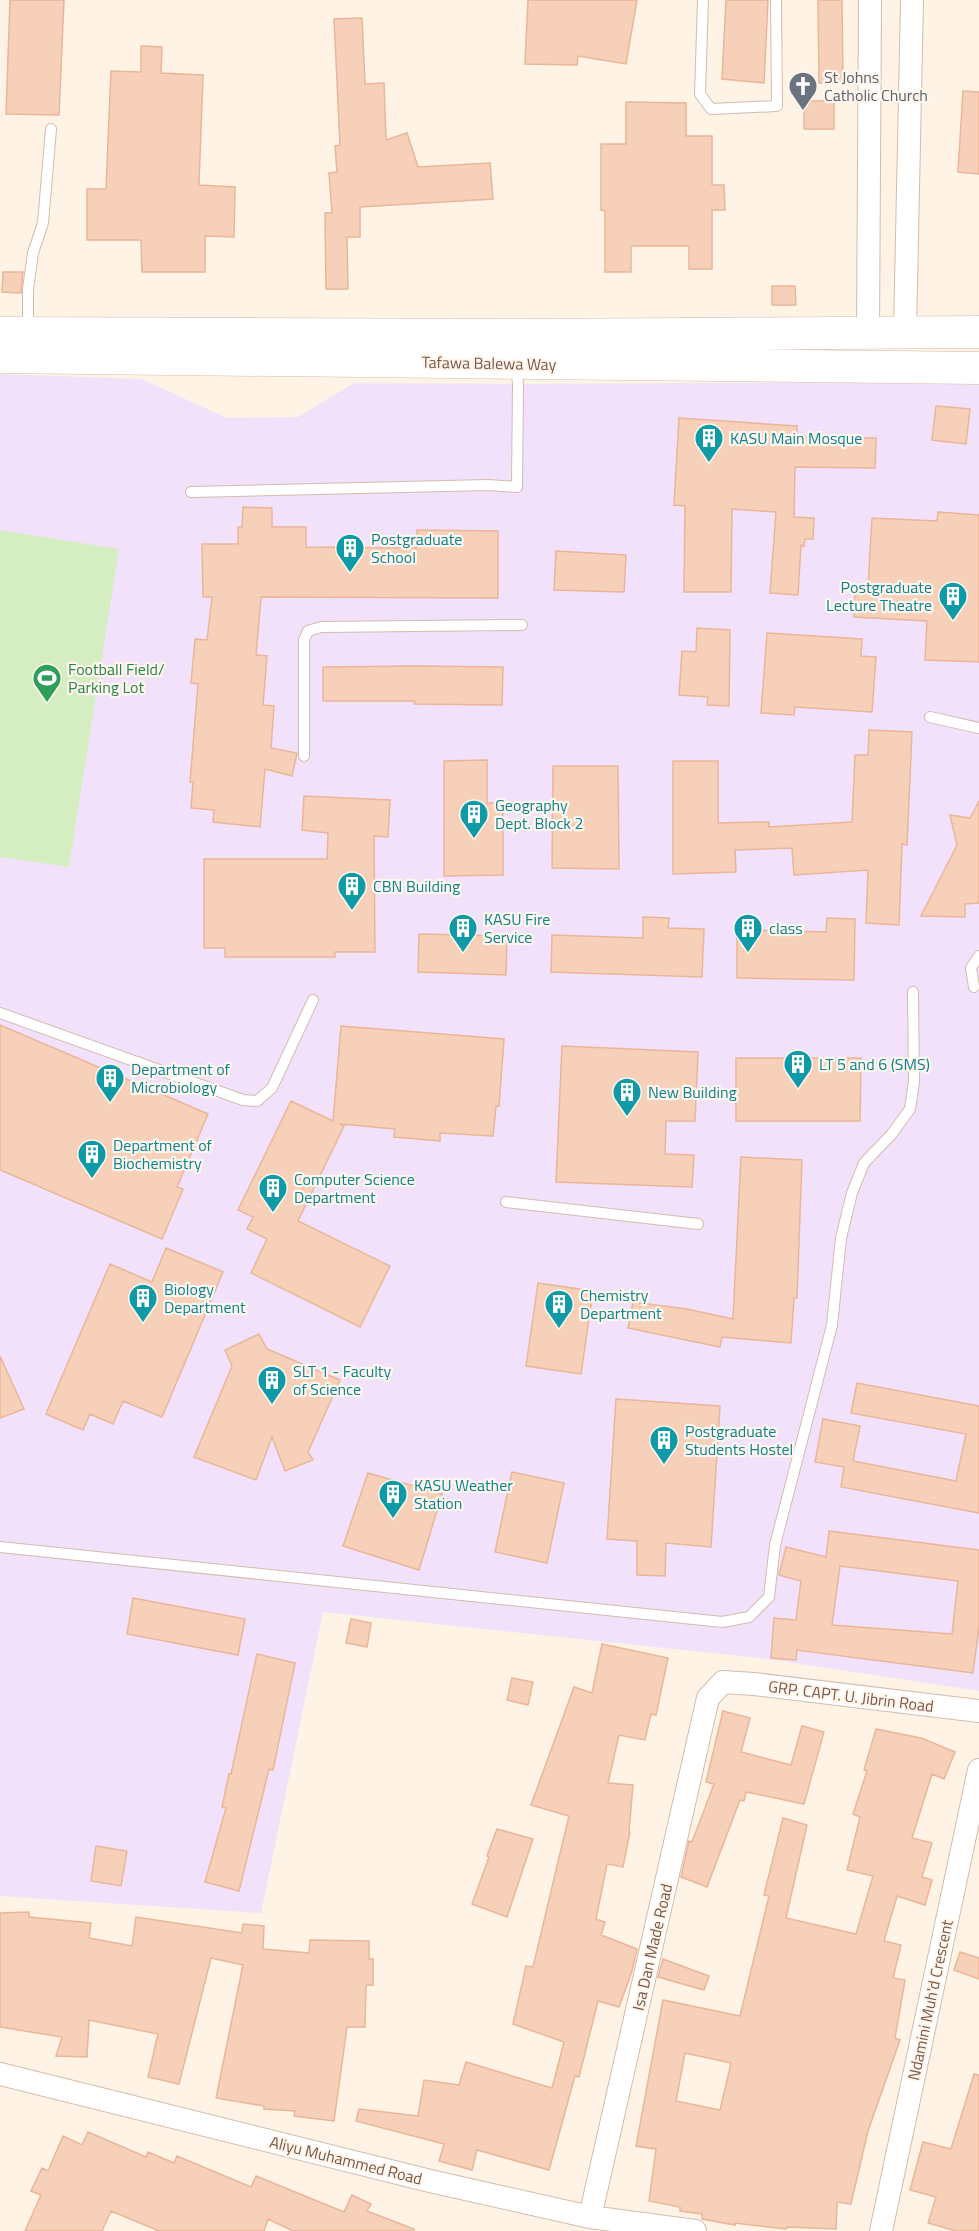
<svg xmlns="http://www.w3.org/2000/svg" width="979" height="2231" font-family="'Titillium Web',sans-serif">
	<rect width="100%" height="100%" fill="#fef3e5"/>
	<path fill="#f1e1fb" d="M0,374L141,379L227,418L298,417L354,383L518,384L979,381V1691L768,1659L323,1612L261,1913L0,1896Z"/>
	<path fill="#d5eec1" d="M0,530L119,549L69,867L0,857Z"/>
	<path fill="#f7d0ba" stroke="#ebb598" stroke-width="1.5" fill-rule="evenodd" d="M10,0H64L59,115L6,114Z
		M528,0H637L626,64L578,56L577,65L525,64Z
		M726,0H768L764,83L722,79Z
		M818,0H842L843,83H819Z
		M362,18L365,84L384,83L386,140L407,133L418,167L490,163L493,199L360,207V237H347L348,289H326L325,213H332L329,173L337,172L335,146L340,145L334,19Z
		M141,46L162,47L161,73L203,75L199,185L235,187L234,237L205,236V272H142L141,240H87V189H106L111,71L141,72Z
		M963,91L979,92V174L958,172Z
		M804,101H834V129H804Z
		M626,102L686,103V136H712V185H724L725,210H712V269H689V246H631V272H605V211L601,210V144H626Z
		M3,272H23L21,293L2,292Z
		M772,286H795L796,305H772Z
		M936,406L970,409L966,444L932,440Z
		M679,418L797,426V437L876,438L875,468L795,467L794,517L814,518L813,539H805L804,546L801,545L798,595L770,593L776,512L732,509L731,592H684L685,506L674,505Z
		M243,507L272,508V527H306V547L417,548V530L498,531V598L261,597L256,655L267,656L263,705L274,706L271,748L297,753L292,776L265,769L260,827L213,822L214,810L191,808L193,782H190L198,684L191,683L195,639L207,640L212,597H203L202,544H238V527H242Z
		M938,512L979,515V662L925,660L927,621L854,617L855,587H868L872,518L937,521Z
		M556,551L626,555L624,592L554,590Z
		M697,628L730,630L729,706L707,705L708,697L679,695L682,651L696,652Z
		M767,633L862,639L861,656L876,657L872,712L795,707L794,715L761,713Z
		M415,666L503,667L502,705L414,704L415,701H323V667Z
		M869,730L912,732L907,845L902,844L899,925L866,923L868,870L794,875L792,848L735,850L736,872L673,874V761H718V823L769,822V827L852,822L855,755H868Z
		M487,760V803H503V875L444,876V761Z
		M553,766H618L619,869L552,868Z
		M304,796L390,800L388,837L374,836L375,952H335V957H225V948H204V859H327L328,833L302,830Z
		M979,801V903L965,904V917L921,916L957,845L950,815L970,818Z
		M643,917L669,918L668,928L704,929L702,977L551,972L552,935L643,938Z
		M827,918L855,919L854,980L737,978V930L826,932Z
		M419,934L507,936L506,975L418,972Z
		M0,1025L208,1114L177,1187L183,1189L162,1239L0,1170Z
		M341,1026L504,1039L499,1106H496L493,1136L440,1133V1141L394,1137L395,1129L340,1124L344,1126L298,1221L390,1266L360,1327L251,1273L267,1239L247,1229L253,1217L238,1210L291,1101L333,1121Z
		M562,1046L698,1052L695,1121H666L665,1154L694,1155L692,1187L556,1182Z
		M736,1058H861L860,1121H736Z
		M741,1157L802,1160L797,1298H794L791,1343L722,1337L720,1347L628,1328L633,1302L687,1309L733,1319Z
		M166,1248L223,1272L162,1417L123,1401L113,1424L90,1414L83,1430L46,1414L110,1264L152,1282Z
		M538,1283L593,1291L581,1374L526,1366Z
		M259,1334L267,1349L340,1380L308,1452L313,1460L285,1471L272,1437L256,1480L194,1457L232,1366L225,1350Z
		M0,1356L24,1409L0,1418Z
		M857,1383L979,1406V1513L841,1487L844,1467L815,1462L823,1419L860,1426L853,1461L956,1481L966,1434L851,1413Z
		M616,1399L720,1406L711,1547L666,1543L665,1576L637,1575V1541L607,1539Z
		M512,1472L564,1483L547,1563L495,1552Z
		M368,1473L442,1494L419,1570L343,1546Z
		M829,1531L979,1550V1627L973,1673L797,1650L796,1660L771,1658L774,1618L796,1620L801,1581L779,1575L786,1547L826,1557ZM840,1566L958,1581L952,1634L832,1625Z
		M133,1598L245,1619L238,1655L127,1634Z
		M351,1619L371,1623L367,1647L346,1643Z
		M602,1644L668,1658L656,1715L651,1714L645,1740L619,1735L608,1783L633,1785L629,1831L630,1832L623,1867L607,1864L596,1919L605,1922L601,1935L637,1949L632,1971L619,2007L598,2001L579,2077L575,2076L549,2170L477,2150L472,2170L439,2161L444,2144L356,2121L359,2109L418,2116L424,2080L459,2085L466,2062L552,2088L564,2042L513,2024L526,1966L533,1967L569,1816L531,1805L574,1687L592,1693Z
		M257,1654L295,1663L273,1770L269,1769L239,1891L205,1882L226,1808L222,1807L229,1774H231Z
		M512,1678L533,1682L528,1705L507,1700Z
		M723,1711L750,1718L741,1752L791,1765L802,1726L824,1732L804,1804L746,1792L744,1801L740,1800L707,1887L681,1877L689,1841L692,1842L714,1784L706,1782Z
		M876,1729L921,1738L955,1752L944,1779L932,1774L912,1838L932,1843L922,1877L932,1880L925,1905L897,1896L884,1941L901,1945L893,1978L905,1980L895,2038L900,2040L868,2131L851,2204L837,2202L836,2229L787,2227L786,2229L735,2223V2225L702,2219V2214L680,2211V2207L649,2201L656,2149L636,2146L663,2000L740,2016L769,1896L764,1895L783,1818L807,1825L786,1918L856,1934L873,1876L847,1870L860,1817L853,1814L867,1771L864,1770ZM685,2053L731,2063L720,2110L676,2101Z
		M497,1829L533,1839L507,1917L472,1904L489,1857L487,1856Z
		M96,1846L127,1851L121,1886L91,1881Z
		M29,1912V1917L91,1923L89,1938L132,1946L136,1917L242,1933L243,1924L264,1926L263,1949L309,1953L310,1940L369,1941V1959H373V1985H366L365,2027H347L334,2121L294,2116L295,2111L264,2109V2106L216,2098L243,1965L211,1958L179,2084L148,2077L158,2034L89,2020L87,2057L56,2056L62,2037L0,2027V1913Z
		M960,1952L979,1958V1979L954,1970Z
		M663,1959L709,1976L704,1990L658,1977Z
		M974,2074L979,2075V2231H956L928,2223L936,2197L910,2190L923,2142L951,2149Z
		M88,2132L146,2157L148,2152L174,2163L177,2156L251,2187L256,2176L344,2212L352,2195L371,2204L367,2211L414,2229V2231H293L268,2219L264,2231H159L111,2211L102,2231H25L41,2195L31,2191L42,2168L48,2171L63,2136L82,2145Z"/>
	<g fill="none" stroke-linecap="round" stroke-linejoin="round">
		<g stroke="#d4bcac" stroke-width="12">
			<path id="lane" d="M703,0L700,94L711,109L777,106L776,0
				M28,330V289L33,253L43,223L51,129
				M191,492L488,485L517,487L518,384L516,367
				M930,717L979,728
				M304,756V640L308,631L321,627L522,625
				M974,987L971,968L979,956
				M0,1013L243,1100L257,1101L272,1088L313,1000
				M506,1202L698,1224
				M0,1547L722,1622L749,1617L769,1597L775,1545L832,1325L841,1238L852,1193L864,1163L891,1135L910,1109L914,1082L913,992"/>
		</g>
		<g stroke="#d4bcac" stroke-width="24">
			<path id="street" d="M868,332L870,0
				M905,332L912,0
				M0,2074L430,2181L590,2217L695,2231
				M590,2217L708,1698L723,1682L754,1684L979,1711
				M881,2231L979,1770"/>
		</g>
		<g stroke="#d7bca9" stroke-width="33">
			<path id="secondary" d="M0,333L517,335L979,332
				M0,357L979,368"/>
		</g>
		<use href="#lane" stroke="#fff" stroke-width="10"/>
		<use href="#street" stroke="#fff" stroke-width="22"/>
		<use href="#secondary" stroke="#fff" stroke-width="32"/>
	</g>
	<defs>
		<g id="church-pin" transform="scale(1.5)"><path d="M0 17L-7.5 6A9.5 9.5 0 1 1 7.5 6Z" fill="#6b7280" stroke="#fff7ed"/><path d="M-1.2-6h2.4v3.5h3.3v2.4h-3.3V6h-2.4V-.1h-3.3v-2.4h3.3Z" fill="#fff"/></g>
		<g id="building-pin" transform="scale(1.5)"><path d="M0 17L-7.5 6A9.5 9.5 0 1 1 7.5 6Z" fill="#0f9aa8" stroke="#fff7ed"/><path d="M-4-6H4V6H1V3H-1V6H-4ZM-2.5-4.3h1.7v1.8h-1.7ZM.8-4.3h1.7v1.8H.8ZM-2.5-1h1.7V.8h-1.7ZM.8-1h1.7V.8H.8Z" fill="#fff"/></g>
		<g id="stadium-pin" transform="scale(1.5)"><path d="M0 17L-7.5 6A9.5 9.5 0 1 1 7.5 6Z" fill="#2e9e5b" stroke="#fff7ed"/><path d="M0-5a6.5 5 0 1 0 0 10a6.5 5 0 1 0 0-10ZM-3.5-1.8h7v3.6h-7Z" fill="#fff"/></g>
	</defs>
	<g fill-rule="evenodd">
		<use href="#church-pin" x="803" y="86"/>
		<use href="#building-pin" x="709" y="438"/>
		<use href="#building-pin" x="350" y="548"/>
		<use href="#building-pin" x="953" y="596"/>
		<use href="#stadium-pin" x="47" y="678"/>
		<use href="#building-pin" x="474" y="814"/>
		<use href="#building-pin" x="352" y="886"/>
		<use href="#building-pin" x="463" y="928"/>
		<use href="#building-pin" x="748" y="928"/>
		<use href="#building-pin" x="798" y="1064"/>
		<use href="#building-pin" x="110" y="1078"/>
		<use href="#building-pin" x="627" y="1092"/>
		<use href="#building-pin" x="92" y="1154"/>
		<use href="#building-pin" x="273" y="1188"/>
		<use href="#building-pin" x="143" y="1298"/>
		<use href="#building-pin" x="559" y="1304"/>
		<use href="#building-pin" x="272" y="1380"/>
		<use href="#building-pin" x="664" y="1440"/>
		<use href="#building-pin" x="393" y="1494"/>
	</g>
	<g text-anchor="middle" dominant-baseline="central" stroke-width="4.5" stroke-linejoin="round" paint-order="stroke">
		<g font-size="16" fill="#5b616d" stroke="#fff7ed" text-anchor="start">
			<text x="824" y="77">St Johns<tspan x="824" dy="18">Catholic Church</tspan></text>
		</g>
		<g font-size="16" fill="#7a5747" stroke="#fff7ed">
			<text transform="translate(489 363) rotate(1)">Tafawa Balewa Way</text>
			<text transform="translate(851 1696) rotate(7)">GRP. CAPT. U. Jibrin Road</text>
			<text transform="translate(652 1947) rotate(-77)">Isa Dan Made Road</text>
			<text transform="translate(930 2000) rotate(-78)">Ndamini Muh'd Crescent</text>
			<text transform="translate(346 2160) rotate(14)">Aliyu Muhammed Road</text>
		</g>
		<g font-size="16" fill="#0d838f" stroke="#fff7ed" text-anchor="start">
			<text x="730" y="438">KASU Main Mosque</text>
			<text x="371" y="539">Postgraduate<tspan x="371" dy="18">School</tspan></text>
			<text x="932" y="587" text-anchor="end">Postgraduate<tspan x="932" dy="18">Lecture Theatre</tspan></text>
			<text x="495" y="805">Geography<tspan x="495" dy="18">Dept. Block 2</tspan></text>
			<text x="373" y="886">CBN Building</text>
			<text x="484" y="919">KASU Fire<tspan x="484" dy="18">Service</tspan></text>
			<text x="769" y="928">class</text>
			<text x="819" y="1064">LT 5 and 6 (SMS)</text>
			<text x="131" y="1069">Department of<tspan x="131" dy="18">Microbiology</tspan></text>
			<text x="648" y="1092">New Building</text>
			<text x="113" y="1145">Department of<tspan x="113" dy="18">Biochemistry</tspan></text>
			<text x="294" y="1179">Computer Science<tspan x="294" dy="18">Department</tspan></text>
			<text x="164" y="1289">Biology<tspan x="164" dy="18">Department</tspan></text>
			<text x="580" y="1295">Chemistry<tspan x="580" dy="18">Department</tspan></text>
			<text x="293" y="1371">SLT 1 - Faculty<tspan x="293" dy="18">of Science</tspan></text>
			<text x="685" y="1431">Postgraduate<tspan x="685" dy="18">Students Hostel</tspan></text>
			<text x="414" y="1485">KASU Weather<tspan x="414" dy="18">Station</tspan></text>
		</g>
		<g font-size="16" fill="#27864d" stroke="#fff7ed" text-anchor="start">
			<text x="68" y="669">Football Field/<tspan x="68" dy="18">Parking Lot</tspan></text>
		</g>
	</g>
</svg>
